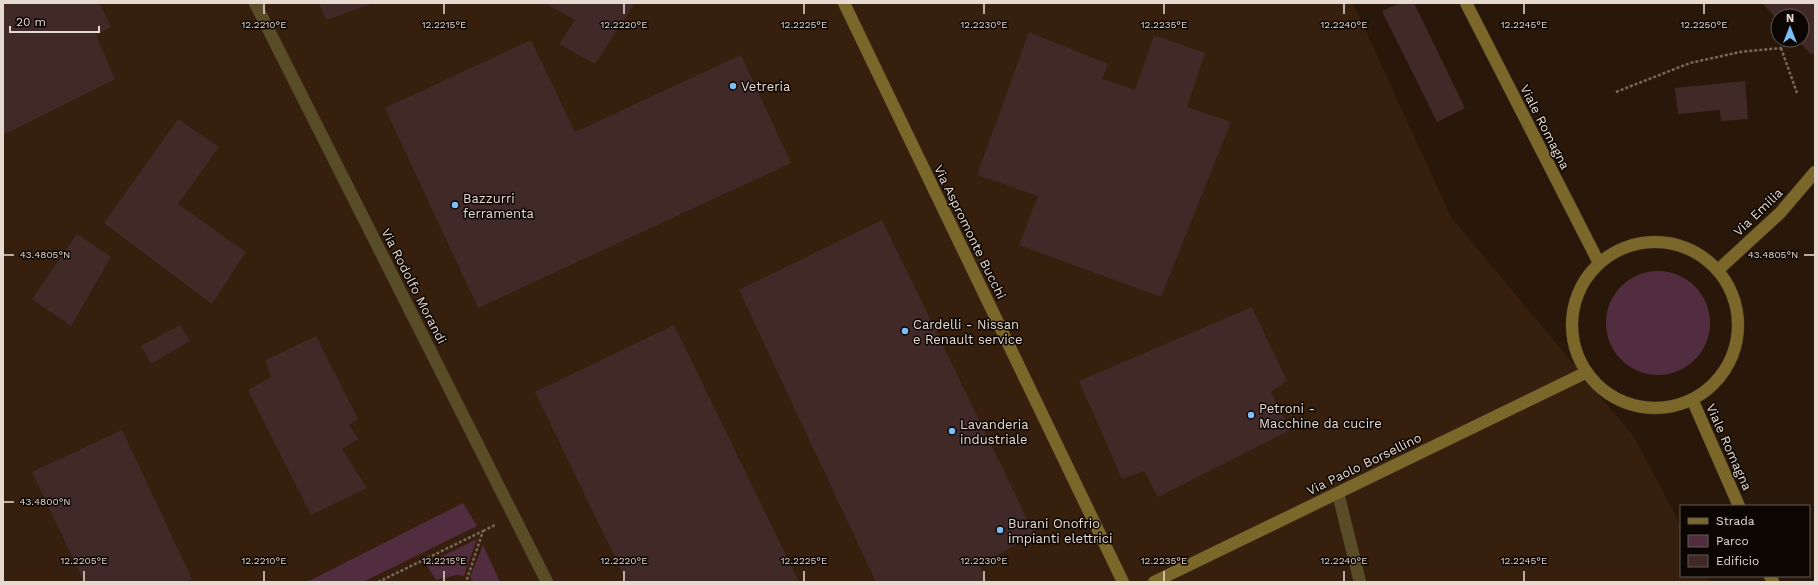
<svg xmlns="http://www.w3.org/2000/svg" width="1818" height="585" font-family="'Work Sans',sans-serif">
	<rect width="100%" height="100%" fill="#29180a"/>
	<path fill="#361f0d" d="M3,3H1353L1451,217L1634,437L1681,526V576H1707L1710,582H3Z"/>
	<path fill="#522d3f" d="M1606 323a52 52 0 1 1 104 0a52 52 0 1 1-104 0Z
		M463,503L477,526L363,582H307Z
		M477,539L464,576L457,575L436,580L426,564Z
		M483,545L500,582H474L470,577Z"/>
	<path fill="#412927" d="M3,3H99L111,27L96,35L115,79L3,135Z
		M319,3H374L326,20Z
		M545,3H635L595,64L559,44L575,20Z
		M1400,3H1414L1465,108L1437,122L1382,11Z
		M1762,3H1815V52L1812,55L1797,40H1802V16H1778V20Z
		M1029,32L1108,64L1102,79L1135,90L1154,35L1205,53L1187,107L1231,122L1161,297L1019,245L1038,196L977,175Z
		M531,40L575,132L741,55L791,163L478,308L385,108Z
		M1745,81L1748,119L1721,121L1720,110L1678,114L1675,88Z
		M178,119L219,147L178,204L246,252L212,304L104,223Z
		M882,220L1035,535L979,565L987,582H876L739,290Z
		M77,234L111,257L71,326L32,299Z
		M1252,307L1287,381L1271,392L1290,430L1158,497L1144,471L1122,479L1079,381Z
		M180,325L190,341L151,364L141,346Z
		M674,325L799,582H627L535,392Z
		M316,336L358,419L349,425L359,439L342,449L367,488L311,515L248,390L271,377L266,360Z
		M122,430L192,579L185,582H84L32,472Z"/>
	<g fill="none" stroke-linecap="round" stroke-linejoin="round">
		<g stroke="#433326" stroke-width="13">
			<path id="lane" d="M1338,493L1360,582"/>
		</g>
		<g stroke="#433326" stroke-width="13">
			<path id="street" d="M255,3L547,582"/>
		</g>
		<g stroke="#433326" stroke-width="13">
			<path id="secondary" d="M844,3L1123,582
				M1466,3L1599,263
				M1572 325a83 83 0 1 1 166 0a83 83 0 1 1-166 0Z
				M1718,270L1780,213L1815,172
				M1692,399L1739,506
				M1770,576L1773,582
				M1154,582L1587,372"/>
		</g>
		<path stroke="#77685c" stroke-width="2.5" stroke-dasharray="3 2" stroke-linecap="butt" d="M1781,48L1797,93
			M1616,92L1690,63L1740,52L1781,48L1791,40
			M483,531L495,525
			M378,582L483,531L466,582"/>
		<use href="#lane" stroke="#594d28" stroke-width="12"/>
		<use href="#street" stroke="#594d28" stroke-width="12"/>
		<use href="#secondary" stroke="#7b6729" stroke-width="12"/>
	</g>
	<path fill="none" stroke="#e6d9d0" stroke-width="1.5" d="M264,4V14M444,4V14M624,4V14M804,4V14M984,4V14M1164,4V14M1344,4V14M1524,4V14M1704,4V14M4,255H14M1804,255H1814M4,502H14M84,571V581M264,571V581M444,571V581M624,571V581M804,571V581M984,571V581M1164,571V581M1344,571V581M1524,571V581"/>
	<g fill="#7dbef9" stroke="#0c0602" stroke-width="1.5">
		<circle cx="733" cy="86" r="4"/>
		<circle cx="455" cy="205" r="4"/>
		<circle cx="905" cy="331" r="4"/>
		<circle cx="1251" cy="415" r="4"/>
		<circle cx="952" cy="431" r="4"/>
		<circle cx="1000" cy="530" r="4"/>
	</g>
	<g text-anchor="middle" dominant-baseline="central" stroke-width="3" stroke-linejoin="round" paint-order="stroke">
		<g font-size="13" fill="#e6d9d0" stroke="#0c0602" text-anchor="start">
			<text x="741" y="86">Vetreria</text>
			<text x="463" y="198">Bazzurri<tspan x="463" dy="15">ferramenta</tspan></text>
			<text x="913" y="324">Cardelli - Nissan<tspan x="913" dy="15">e Renault service</tspan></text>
			<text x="1259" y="408">Petroni -<tspan x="1259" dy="15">Macchine da cucire</tspan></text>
			<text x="960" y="424">Lavanderia<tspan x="960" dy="15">industriale</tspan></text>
			<text x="1008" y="523">Burani Onofrio<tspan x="1008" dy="15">impianti elettrici</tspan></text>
		</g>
		<g font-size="13" fill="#e6d9d0" stroke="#0c0602">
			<text transform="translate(1545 127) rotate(63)">Viale Romagna</text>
			<text transform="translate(1758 212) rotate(-44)">Via Emilia</text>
			<text transform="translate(970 232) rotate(64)">Via Aspromonte Bucchi</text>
			<text transform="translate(414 286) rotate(63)">Via Rodolfo Morandi</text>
			<text transform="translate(1729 447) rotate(66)">Viale Romagna</text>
			<text transform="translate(1364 464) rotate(-26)">Via Paolo Borsellino</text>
		</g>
	</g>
	<g font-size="10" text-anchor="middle" fill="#e6d9d0" stroke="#0c0602" stroke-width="3" stroke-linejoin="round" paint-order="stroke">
		<text x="264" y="28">12.2210°E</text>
		<text x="444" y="28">12.2215°E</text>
		<text x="624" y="28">12.2220°E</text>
		<text x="804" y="28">12.2225°E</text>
		<text x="984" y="28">12.2230°E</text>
		<text x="1164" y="28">12.2235°E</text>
		<text x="1344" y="28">12.2240°E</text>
		<text x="1524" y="28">12.2245°E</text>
		<text x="1704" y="28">12.2250°E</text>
		<text x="45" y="258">43.4805°N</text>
		<text x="1773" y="258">43.4805°N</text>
		<text x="45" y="505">43.4800°N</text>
		<text x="84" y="564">12.2205°E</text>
		<text x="264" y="564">12.2210°E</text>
		<text x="444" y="564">12.2215°E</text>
		<text x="624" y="564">12.2220°E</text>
		<text x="804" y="564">12.2225°E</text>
		<text x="984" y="564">12.2230°E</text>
		<text x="1164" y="564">12.2235°E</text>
		<text x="1344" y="564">12.2240°E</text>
		<text x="1524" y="564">12.2245°E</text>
	</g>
	<rect width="1818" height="585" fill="none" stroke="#e6d9d0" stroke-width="8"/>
	<rect x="1680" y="505" width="130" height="72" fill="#0c0602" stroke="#635a54"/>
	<rect x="1688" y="518" width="20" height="6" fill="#7b6729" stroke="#635a54"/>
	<text x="1716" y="525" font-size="12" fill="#e6d9d0">Strada</text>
	<rect x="1688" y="535" width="20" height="12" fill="#522d3f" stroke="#635a54"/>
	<text x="1716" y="545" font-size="12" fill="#e6d9d0">Parco</text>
	<rect x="1688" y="555" width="20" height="12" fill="#412927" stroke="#635a54"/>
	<text x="1716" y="565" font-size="12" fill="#e6d9d0">Edificio</text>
	<g transform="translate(1790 28)"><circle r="19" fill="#0c0602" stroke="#635a54"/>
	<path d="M0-3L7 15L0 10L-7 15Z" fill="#7dbef9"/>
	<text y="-6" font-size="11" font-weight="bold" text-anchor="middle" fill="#e6d9d0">N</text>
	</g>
	<path d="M10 26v6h89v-6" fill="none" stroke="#e6d9d0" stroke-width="2"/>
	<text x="16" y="26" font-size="12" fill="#e6d9d0" stroke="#0c0602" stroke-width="3" paint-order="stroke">20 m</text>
</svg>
